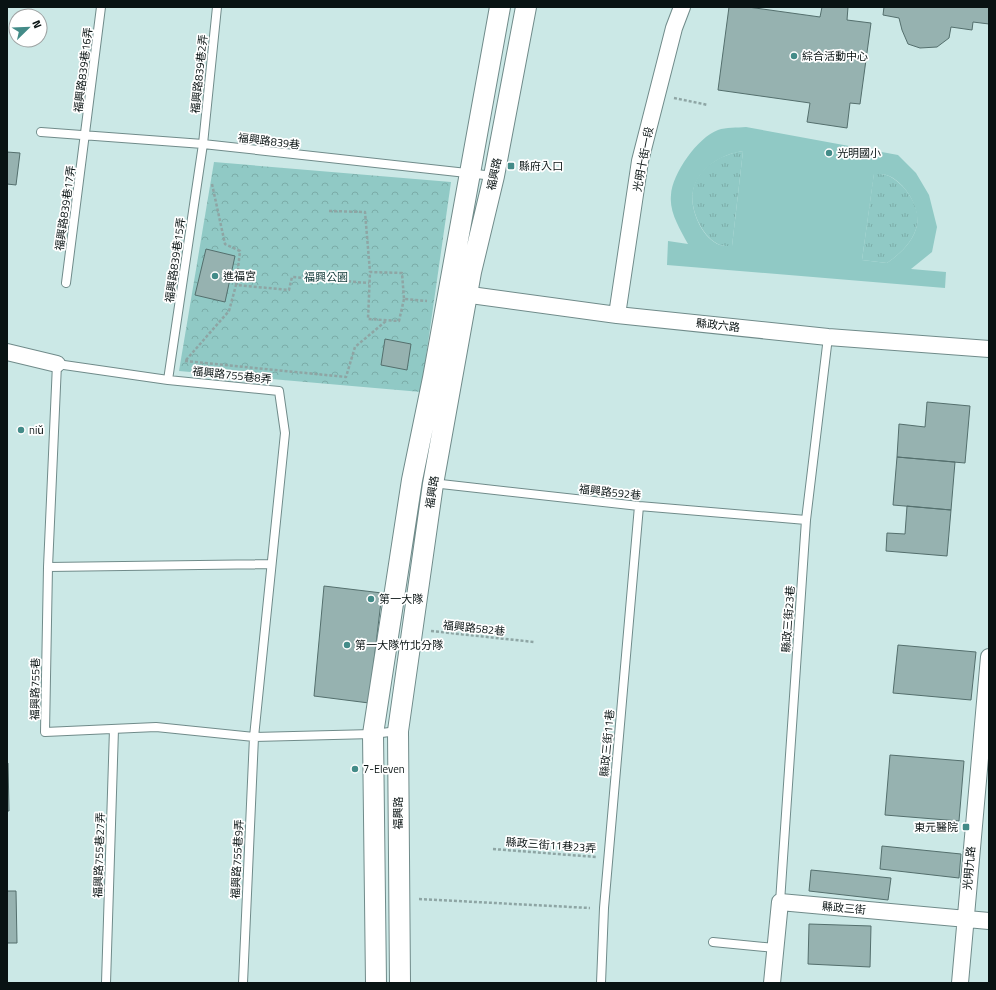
<svg xmlns="http://www.w3.org/2000/svg" width="996" height="990" font-family="'Titillium Web','Noto Sans TC',sans-serif">
	<defs>
		<pattern id="grass-tufts" width="24" height="20" patternUnits="userSpaceOnUse"><rect width="24" height="20" fill="#90c9c5"/><path d="M3 7l-1-3M5 7V3M7 7l1-3M15 17l-1-3M17 17v-4M19 17l1-3" fill="none" stroke="#7baca8"/></pattern>
		<pattern id="park-crowns" width="20" height="18" patternUnits="userSpaceOnUse"><rect width="20" height="18" fill="#90c9c5"/><path d="M2 6a3 3 0 1 1 6 0M12 15a3 3 0 1 1 6 0" fill="none" stroke="#7baca8"/></pattern>
	</defs>
	<rect width="100%" height="100%" fill="#cbe8e6"/>
	<path fill="url(#grass-tufts)" d="M743,151L732,246C728,246 723,246 720,245C702,238 689,208 693,190C698,167 722,154 743,151Z
		M874,173C879,174 885,174 889,176C905,184 921,207 917,225C914,241 900,254 887,263L862,260Z"/>
	<path fill="url(#park-crowns)" d="M214,162L451,182L421,392L179,371Z"/>
	<path fill="#90c9c5" fill-rule="evenodd" d="M746,127L898,155L916,173L929,195L937,227L932,252L911,269L946,272L945,288L667,265L668,241L688,244C680,229 669,212 671,195C672,174 698,137 718,130C726,127 737,128 746,127ZM743,151L732,246C729,246 723,246 720,245C702,239 689,208 693,191C698,168 722,154 743,151ZM874,174C878,174 885,174 889,176C905,183 920,207 917,225C914,241 900,254 887,263L862,260Z"/>
	<path fill="#96b2b0" stroke="#546f6d" d="M729,7H748L820,17L822,7H848L847,20L871,23L860,104L850,103L847,128L807,122L810,103L718,90Z
		M882,7H989V24L973,22L972,30L951,27L949,38L937,47L920,48L908,44L902,30L899,18L883,15L884,7Z
		M7,152L20,153L16,185L7,184Z
		M206,249L235,256L225,302L195,295Z
		M385,339L411,344L407,370L381,365Z
		M927,402L970,406L965,463L897,457L899,424L925,427Z
		M897,457L955,462L951,510L893,505Z
		M907,506L951,510L947,556L886,551L887,533L905,534Z
		M324,586L382,593L369,703L314,696Z
		M898,645L976,652L971,700L893,693Z
		M890,755L964,761L959,821L885,815Z
		M7,763H8L9,811H7Z
		M882,846L961,854L959,878L880,869Z
		M811,870L891,878L888,900L809,891Z
		M7,891H16L17,943H7Z
		M809,924L871,926L870,967L808,964Z"/>
	<g fill="none" stroke-linecap="round" stroke-linejoin="round">
		<g stroke="#708b8a" stroke-width="10">
			<path id="service" d="M41,132L203,144L494,176
				M66,283L101,7
				M168,380L203,144L217,7
				M432,483L639,506L806,520
				M48,567L271,564
				M780,902L806,520L828,337
				M713,942L775,948
				M106,983L114,729
				M243,983L254,737L285,433L279,391L168,380L57,364L48,567L45,732L156,727L254,737L373,734L398,731
				M601,983L604,908L639,506"/>
		</g>
		<g stroke="#708b8a" stroke-width="18">
			<path id="minor" d="M456,293L617,315L828,337L989,349
				M617,315L640,161L674,28L682,7
				M7,352L57,364
				M772,983L780,902L989,921
				M960,983L989,657"/>
		</g>
		<g stroke="#708b8a" stroke-width="22">
			<path id="tertiary" d="M376,983L373,734L412,480L433,378L500,7
				M400,983L398,731L433,484L471,272L494,176L526,7"/>
		</g>
		<path stroke="#8ea5a4" stroke-width="2.5" stroke-dasharray="3 2" stroke-linecap="butt" d="M674,98L708,105
			M212,184L225,244L240,251L236,285L289,290L292,277L369,283
			M329,211L365,212L370,272
			M404,299L399,321L368,319L370,272L402,273L404,299L427,301
			M186,360L229,311L236,285
			M185,361L346,377L355,347L386,321
			M431,631L534,642
			M493,849L596,857
			M419,899L590,908"/>
		<use href="#service" stroke="#fff" stroke-width="8"/>
		<use href="#minor" stroke="#fff" stroke-width="16"/>
		<use href="#tertiary" stroke="#fff" stroke-width="20"/>
	</g>
	<g fill="#438b88" stroke="#fff" stroke-width="1.5">
		<circle cx="794" cy="56" r="4"/>
		<circle cx="829" cy="153" r="4"/>
		<rect x="507" y="162" width="8" height="8" rx="2"/>
		<circle cx="215" cy="276" r="4"/>
		<circle cx="21" cy="430" r="4"/>
		<circle cx="371" cy="599" r="4"/>
		<circle cx="347" cy="645" r="4"/>
		<circle cx="355" cy="769" r="4"/>
		<rect x="962" y="823" width="8" height="8" rx="2"/>
	</g>
	<g text-anchor="middle" dominant-baseline="central" stroke-width="3.5" stroke-linejoin="round" paint-order="stroke">
		<g font-size="11" fill="#091313" stroke="#fff" text-anchor="start">
			<text x="802" y="56">綜合活動中心</text>
			<text x="837" y="153">光明國小</text>
			<text x="519" y="166">縣府入口</text>
			<text x="223" y="276">進福宮</text>
			<text x="29" y="430">niǔ</text>
			<text x="379" y="599">第一大隊</text>
			<text x="355" y="645">第一大隊竹北分隊</text>
			<text x="363" y="769">7-Eleven</text>
			<text x="958" y="827" text-anchor="end">東元醫院</text>
		</g>
		<g font-size="11" fill="#091313" stroke="#fff">
			<text transform="translate(83 70) rotate(-83)">福興路839巷16弄</text>
			<text transform="translate(199 74) rotate(-84)">福興路839巷2弄</text>
			<text transform="translate(269 141) rotate(7)">福興路839巷</text>
			<text transform="translate(643 159) rotate(-79)">光明十街一段</text>
			<text transform="translate(494 174) rotate(-78)">福興路</text>
			<text transform="translate(65 208) rotate(-82)">福興路839巷17弄</text>
			<text transform="translate(175 260) rotate(-82)">福興路839巷15弄</text>
			<text transform="translate(718 325) rotate(6)">縣政六路</text>
			<text transform="translate(232 375) rotate(6)">福興路755巷8弄</text>
			<text transform="translate(432 492) rotate(-81)">福興路</text>
			<text transform="translate(610 492) rotate(6)">福興路592巷</text>
			<text transform="translate(788 619) rotate(-86)">縣政三街23巷</text>
			<text transform="translate(474 628) rotate(6)">福興路582巷</text>
			<text transform="translate(35 689) rotate(-89)">福興路755巷</text>
			<text transform="translate(607 743) rotate(-85)">縣政三街11巷</text>
			<text transform="translate(398 813) rotate(-90)">福興路</text>
			<text transform="translate(551 845) rotate(4)">縣政三街11巷23弄</text>
			<text transform="translate(99 855) rotate(-88)">福興路755巷27弄</text>
			<text transform="translate(237 859) rotate(-87)">福興路755巷9弄</text>
			<text transform="translate(969 868) rotate(-85)">光明九路</text>
			<text transform="translate(844 908) rotate(5)">縣政三街</text>
		</g>
		<g font-size="11" fill="#0e3736" stroke="#fff">
			<text x="326" y="277">福興公園</text>
		</g>
	</g>
	<rect width="996" height="990" fill="none" stroke="#091313" stroke-width="16"/>
	<g transform="translate(28 28) rotate(67)"><circle r="19" fill="#ffffff" stroke="#9da1a1"/>
	<path d="M0-3L7 15L0 10L-7 15Z" fill="#438b88"/>
	<text y="-6" font-size="11" font-weight="bold" text-anchor="middle" fill="#091313">N</text>
	</g>
</svg>
